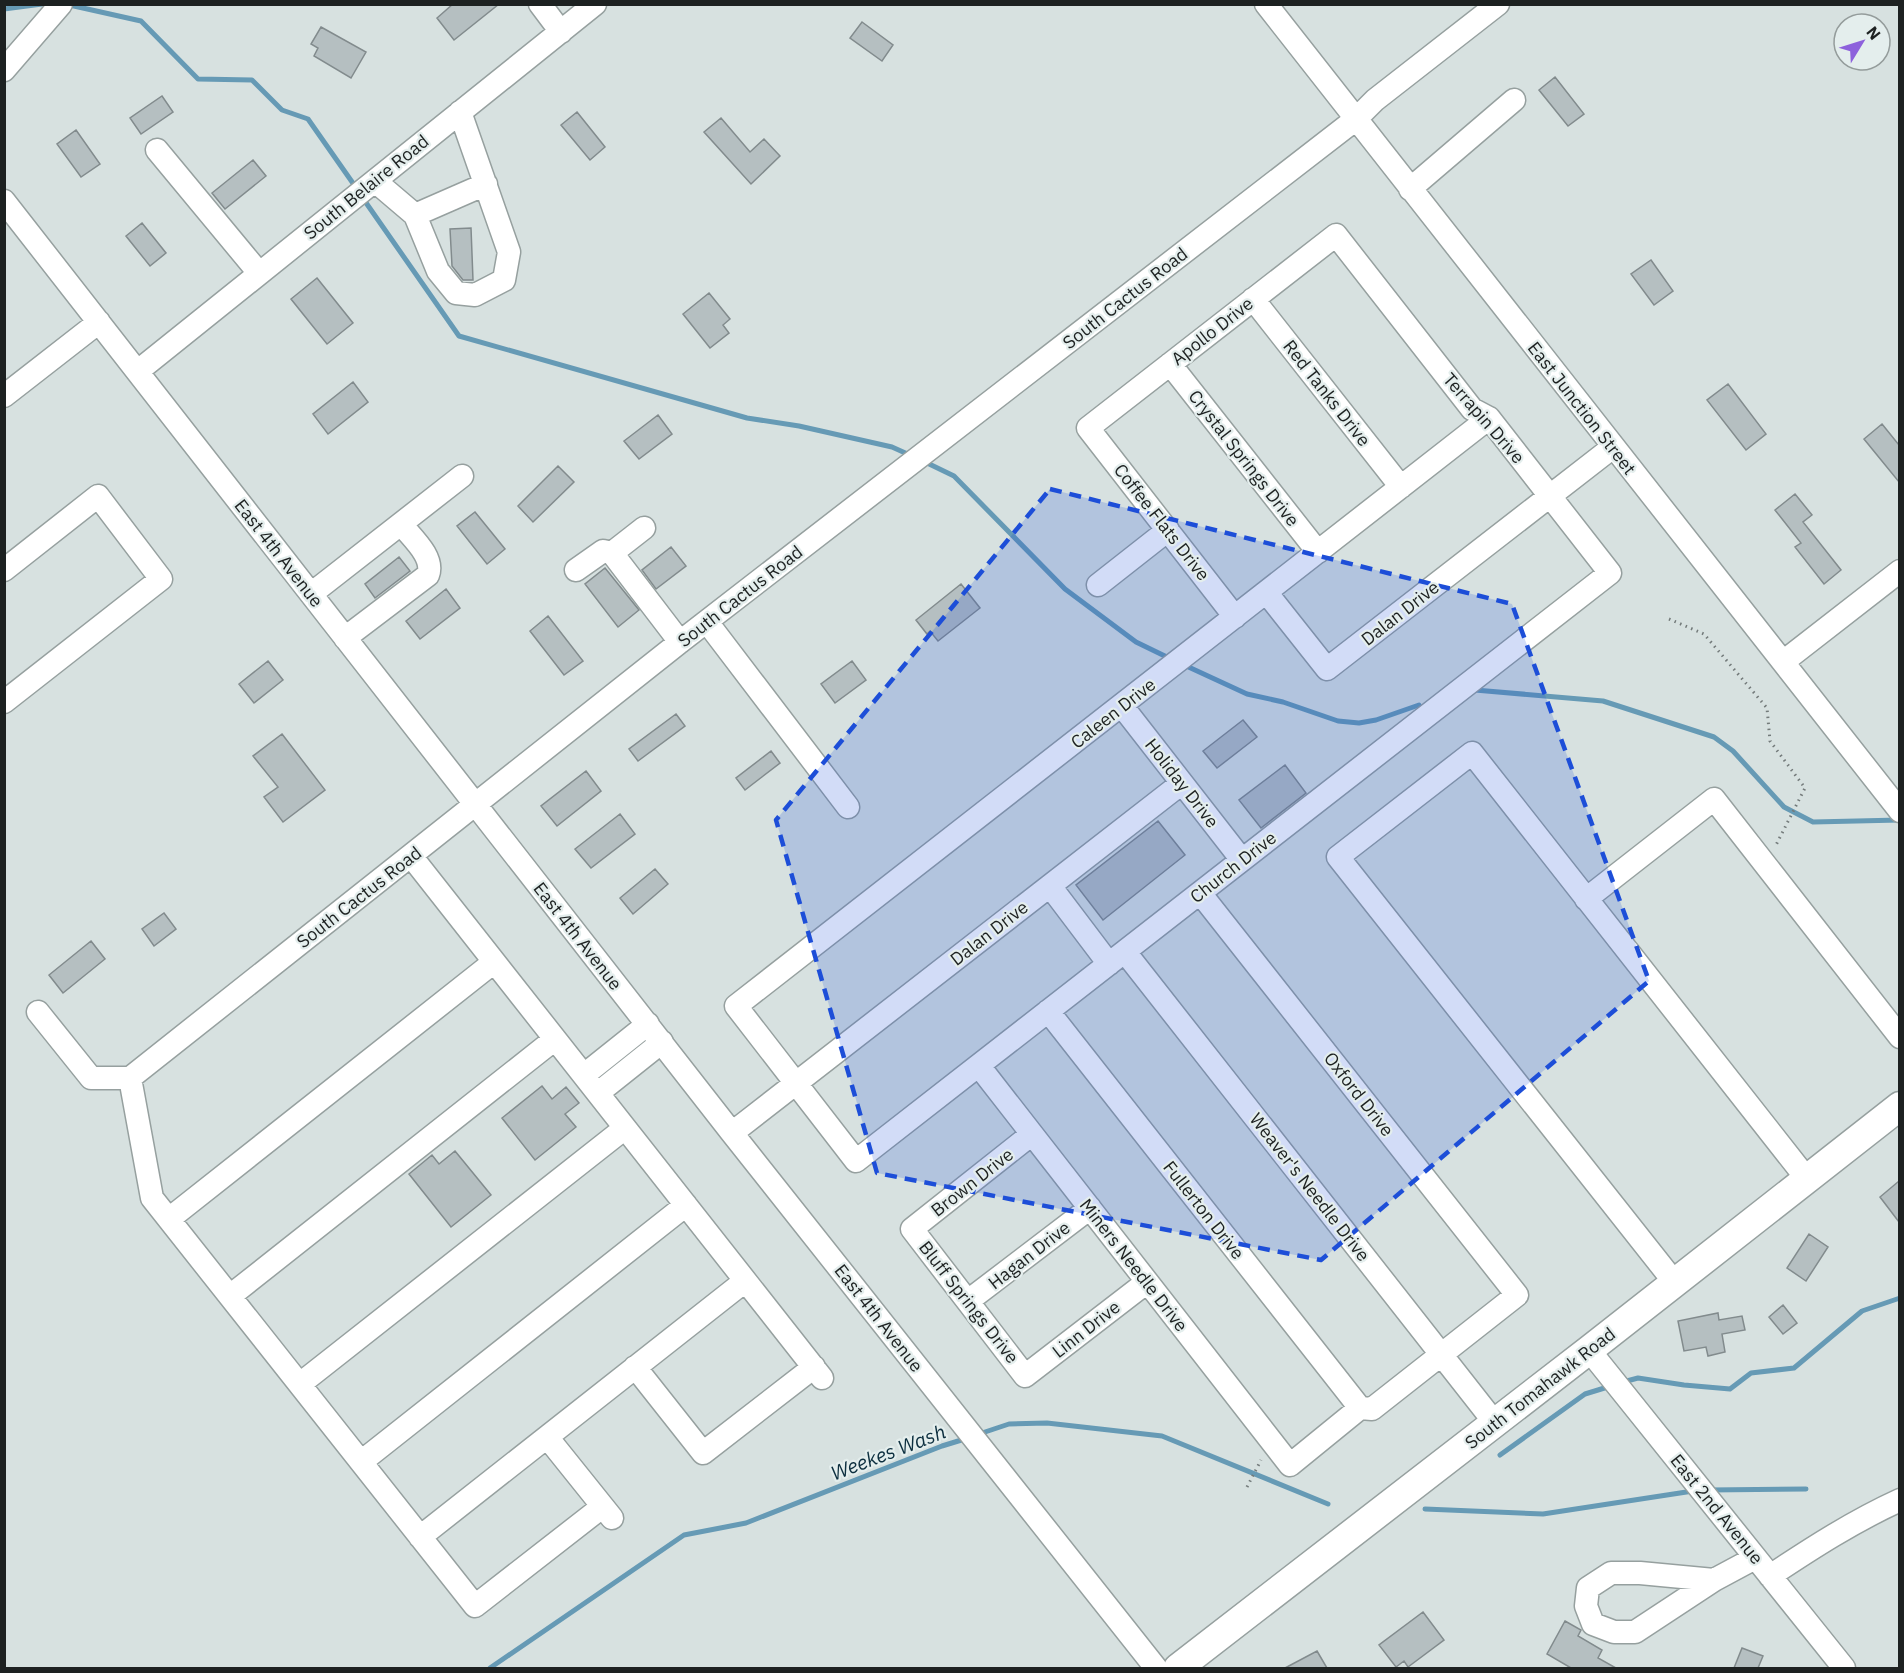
<svg xmlns="http://www.w3.org/2000/svg" width="1904" height="1673" font-family="'IBM Plex Sans',sans-serif">
	<rect width="100%" height="100%" fill="#d7e1e0"/>
	<g fill="none" stroke-linecap="round" stroke-linejoin="round">
		<path stroke="#669ab5" stroke-width="5" d="M65,4L141,21L198,79L252,80L282,110L308,119L357,189
			M4,9L42,4
			M362,197L459,336L747,418L799,426L892,447L912,456
			M923,461L954,476L1065,589L1136,642L1171,659
			M1182,664L1247,694L1283,702L1338,721L1359,723L1376,720L1419,705
			M1475,690L1603,701L1714,737L1733,751L1784,807L1813,822L1900,820
			M1623,1382L1638,1378L1684,1385L1730,1389L1751,1373L1794,1368L1862,1311L1900,1298
			M979,1434L1009,1424L1047,1423L1162,1436L1328,1504
			M1500,1455L1585,1394L1611,1386
			M1709,1490L1806,1489
			M1425,1509L1543,1514L1693,1491
			M490,1668L684,1535L746,1523L942,1446L968,1438"/>
	</g>
	<path fill="#b5bfc1" stroke="#828b8d" stroke-width="1.5" d="M453,4H499L454,40L437,18Z
		M862,22L893,45L882,61L850,38Z
		M321,27L366,52L351,78L314,56L318,48L311,44Z
		M1555,77L1584,114L1568,126L1539,90Z
		M162,96L173,112L141,134L130,118Z
		M577,112L605,147L590,160L561,125Z
		M721,118L750,152L764,139L780,156L751,184L704,132Z
		M76,130L100,164L81,177L57,144Z
		M253,160L266,176L225,209L212,193Z
		M142,223L166,253L150,266L126,236Z
		M471,228L473,280H463L452,266L450,229Z
		M1651,260L1673,291L1654,305L1631,274Z
		M317,278L353,323L327,344L291,299Z
		M709,293L730,319L723,325L729,333L710,348L683,314Z
		M353,382L368,402L328,434L313,414Z
		M1728,384L1766,434L1746,450L1707,400Z
		M658,415L672,434L639,459L624,441Z
		M1882,424L1899,445V482L1864,439Z
		M558,466L574,482L533,522L518,506Z
		M1795,494L1812,515L1803,522L1841,570L1824,584L1795,547L1801,543L1775,510Z
		M475,512L505,549L487,564L457,526Z
		M671,547L686,566L656,589L642,570Z
		M399,557L410,571L375,598L365,584Z
		M605,568L639,610L618,627L585,584Z
		M961,584L980,608L938,641L930,631L927,634L916,620Z
		M446,589L460,608L420,639L406,621Z
		M548,616L583,661L564,675L530,631Z
		M268,661L283,680L254,703L239,684Z
		M852,661L866,680L835,703L821,684Z
		M676,714L685,726L638,761L629,749Z
		M1243,720L1257,737L1217,768L1203,751Z
		M282,734L325,790L283,822L264,797L278,787L253,756Z
		M771,751L780,763L745,790L736,778Z
		M1285,765L1306,793L1261,828L1239,800Z
		M586,771L601,791L557,826L541,806Z
		M620,814L635,834L591,868L575,849Z
		M1158,821L1185,855L1103,920L1076,885Z
		M655,869L668,884L633,914L620,898Z
		M164,913L176,929L154,946L142,929Z
		M91,941L105,959L63,993L49,975Z
		M542,1086L552,1099L566,1087L579,1103L565,1114L576,1127L535,1160L502,1118Z
		M455,1151L491,1195L451,1227L409,1174L432,1155L439,1164Z
		M1899,1181V1222L1880,1197Z
		M1809,1234L1828,1247L1806,1281L1787,1268Z
		M1783,1305L1797,1323L1783,1334L1769,1317Z
		M1718,1313L1719,1320L1742,1316L1745,1330L1722,1334L1725,1352L1708,1356L1706,1347L1684,1351L1678,1321Z
		M1423,1612L1444,1640L1408,1667L1404,1661L1396,1667L1379,1645Z
		M1565,1621L1581,1630L1578,1636L1602,1650L1598,1658L1616,1668H1571L1547,1654Z
		M1742,1648L1763,1656L1758,1668H1734Z
		M1317,1651L1327,1668H1285Z"/>
	<g fill="none" stroke-linecap="round" stroke-linejoin="round">
		<g stroke="#96a09f" stroke-width="25">
			<path id="minor" d="M540,4L561,32
				M1266,4L1900,811
				M4,70L61,4
				M157,150L259,273
				M375,181L415,215L438,271L456,293L475,295L504,280L509,252L460,112
				M1410,189L1514,100
				M4,201L732,1133L1156,1668
				M415,215L486,184
				M1253,299L1401,487
				M1170,364L1318,552
				M138,371L595,4
				M4,396L99,322
				M612,553L680,642
				M4,570L98,496L161,579L4,702
				M576,570L603,551L612,553L644,528
				M1098,585L1168,530
				M1266,592L1327,669L1613,447
				M311,594L462,476
				M1235,617L1088,428L1336,235L1472,409L1489,418L1610,573L856,1161L736,1006L1489,418
				M707,622L848,807
				M345,638L428,575C435,557 411,537 401,524
				M1783,662L1900,571
				M1122,706L1242,860
				M411,856L822,1378
				M1050,886L1109,964
				M1586,899L1714,799L1900,1037
				M1125,952L1495,1423
				M1048,1011L1360,1408
				M38,1012L91,1078H130
				M979,1066L1290,1465L1360,1408L1372,1409L1517,1295L1200,893
				M584,1075L648,1024
				M130,1078L680,642L1356,119L1375,100L1498,4
				M130,1078L152,1198L475,1606L602,1507
				M598,1093L662,1042
				M732,1133L1182,783
				M1032,1134L912,1229L1025,1376L1147,1282
				M169,1219L494,962
				M1675,1283L1338,857L1472,753L1807,1179
				M230,1296L555,1039
				M968,1301L1090,1208
				M1589,1350L1844,1668
				M635,1367L703,1453L814,1367
				M300,1384L625,1128
				M547,1437L612,1518
				M361,1462L686,1205
				M420,1537L745,1281
				M1770,1576C1812,1548 1854,1521 1900,1500
				M1714,1580L1635,1632H1614L1593,1624L1586,1606L1588,1588L1611,1573H1640L1714,1580L1755,1558"/>
		</g>
		<g stroke="#96a09f" stroke-width="31">
			<path id="major" d="M1178,1668L1589,1350L1900,1106"/>
		</g>
		<path stroke="#737a7a" stroke-width="3" stroke-dasharray="1.5 4.5" stroke-linecap="butt" d="M1669,619L1704,634L1767,708L1770,741L1805,788L1776,845
			M1247,1487L1261,1460"/>
		<use href="#minor" stroke="#fff" stroke-width="22"/>
		<use href="#major" stroke="#fff" stroke-width="28"/>
	</g>
	<path fill="#1d4ed8" fill-opacity="0.2" stroke="#1d4ed8" stroke-width="4.5" stroke-dasharray="12 8" stroke-linejoin="round" d="M1050,489L1512,604L1649,981L1321,1260L877,1173L776,820Z"/>
	<g text-anchor="middle" dominant-baseline="central" stroke-width="4.5" stroke-linejoin="round" paint-order="stroke">
		<g font-size="18" fill="#1d2121" stroke="#e4eeed">
			<text transform="translate(366 187) rotate(-39)">South Belaire Road</text>
			<text transform="translate(1125 298) rotate(-38)">South Cactus Road</text>
			<text transform="translate(1212 331) rotate(-38)">Apollo Drive</text>
			<text transform="translate(1327 393) rotate(52)">Red Tanks Drive</text>
			<text transform="translate(1582 408) rotate(52)">East Junction Street</text>
			<text transform="translate(1484 418) rotate(49)">Terrapin Drive</text>
			<text transform="translate(1244 458) rotate(52)">Crystal Springs Drive</text>
			<text transform="translate(1162 522) rotate(52)">Coffee Flats Drive</text>
			<text transform="translate(279 553) rotate(52)">East 4th Avenue</text>
			<text transform="translate(740 596) rotate(-38)">South Cactus Road</text>
			<text transform="translate(1400 613) rotate(-38)">Dalan Drive</text>
			<text transform="translate(1113 713) rotate(-38)">Caleen Drive</text>
			<text transform="translate(1182 783) rotate(52)">Holiday Drive</text>
			<text transform="translate(1233 867) rotate(-38)">Church Drive</text>
			<text transform="translate(359 897) rotate(-38)">South Cactus Road</text>
			<text transform="translate(989 933) rotate(-38)">Dalan Drive</text>
			<text transform="translate(578 936) rotate(52)">East 4th Avenue</text>
			<text transform="translate(1359 1094) rotate(52)">Oxford Drive</text>
			<text transform="translate(972 1182) rotate(-38)">Brown Drive</text>
			<text transform="translate(1310 1187) rotate(52)">Weaver's Needle Drive</text>
			<text transform="translate(1204 1210) rotate(52)">Fullerton Drive</text>
			<text transform="translate(1029 1255) rotate(-38)">Hagan Drive</text>
			<text transform="translate(1134 1265) rotate(52)">Miners Needle Drive</text>
			<text transform="translate(969 1302) rotate(52)">Bluff Springs Drive</text>
			<text transform="translate(879 1318) rotate(52)">East 4th Avenue</text>
			<text transform="translate(1086 1329) rotate(-38)">Linn Drive</text>
			<text transform="translate(1540 1388) rotate(-38)">South Tomahawk Road</text>
			<text transform="translate(1717 1509) rotate(51)">East 2nd Avenue</text>
		</g>
		<g font-size="20" font-style="italic" fill="#0d2f3f" stroke="#e4eeed">
			<text transform="translate(888 1452) rotate(-21)">Weekes Wash</text>
		</g>
	</g>
	<rect width="1904" height="1673" fill="none" stroke="#1d2121" stroke-width="12"/>
	<g transform="translate(1862 42) rotate(52)"><circle r="28" fill="#e4eeed" stroke="#949c9b" stroke-width="1.5"/>
	<path d="M0-4.5L10 22L0 15L-10 22Z" fill="#8d61dc"/>
	<text y="-9" font-size="16" font-weight="bold" text-anchor="middle" fill="#1d2121">N</text>
	</g>
</svg>
